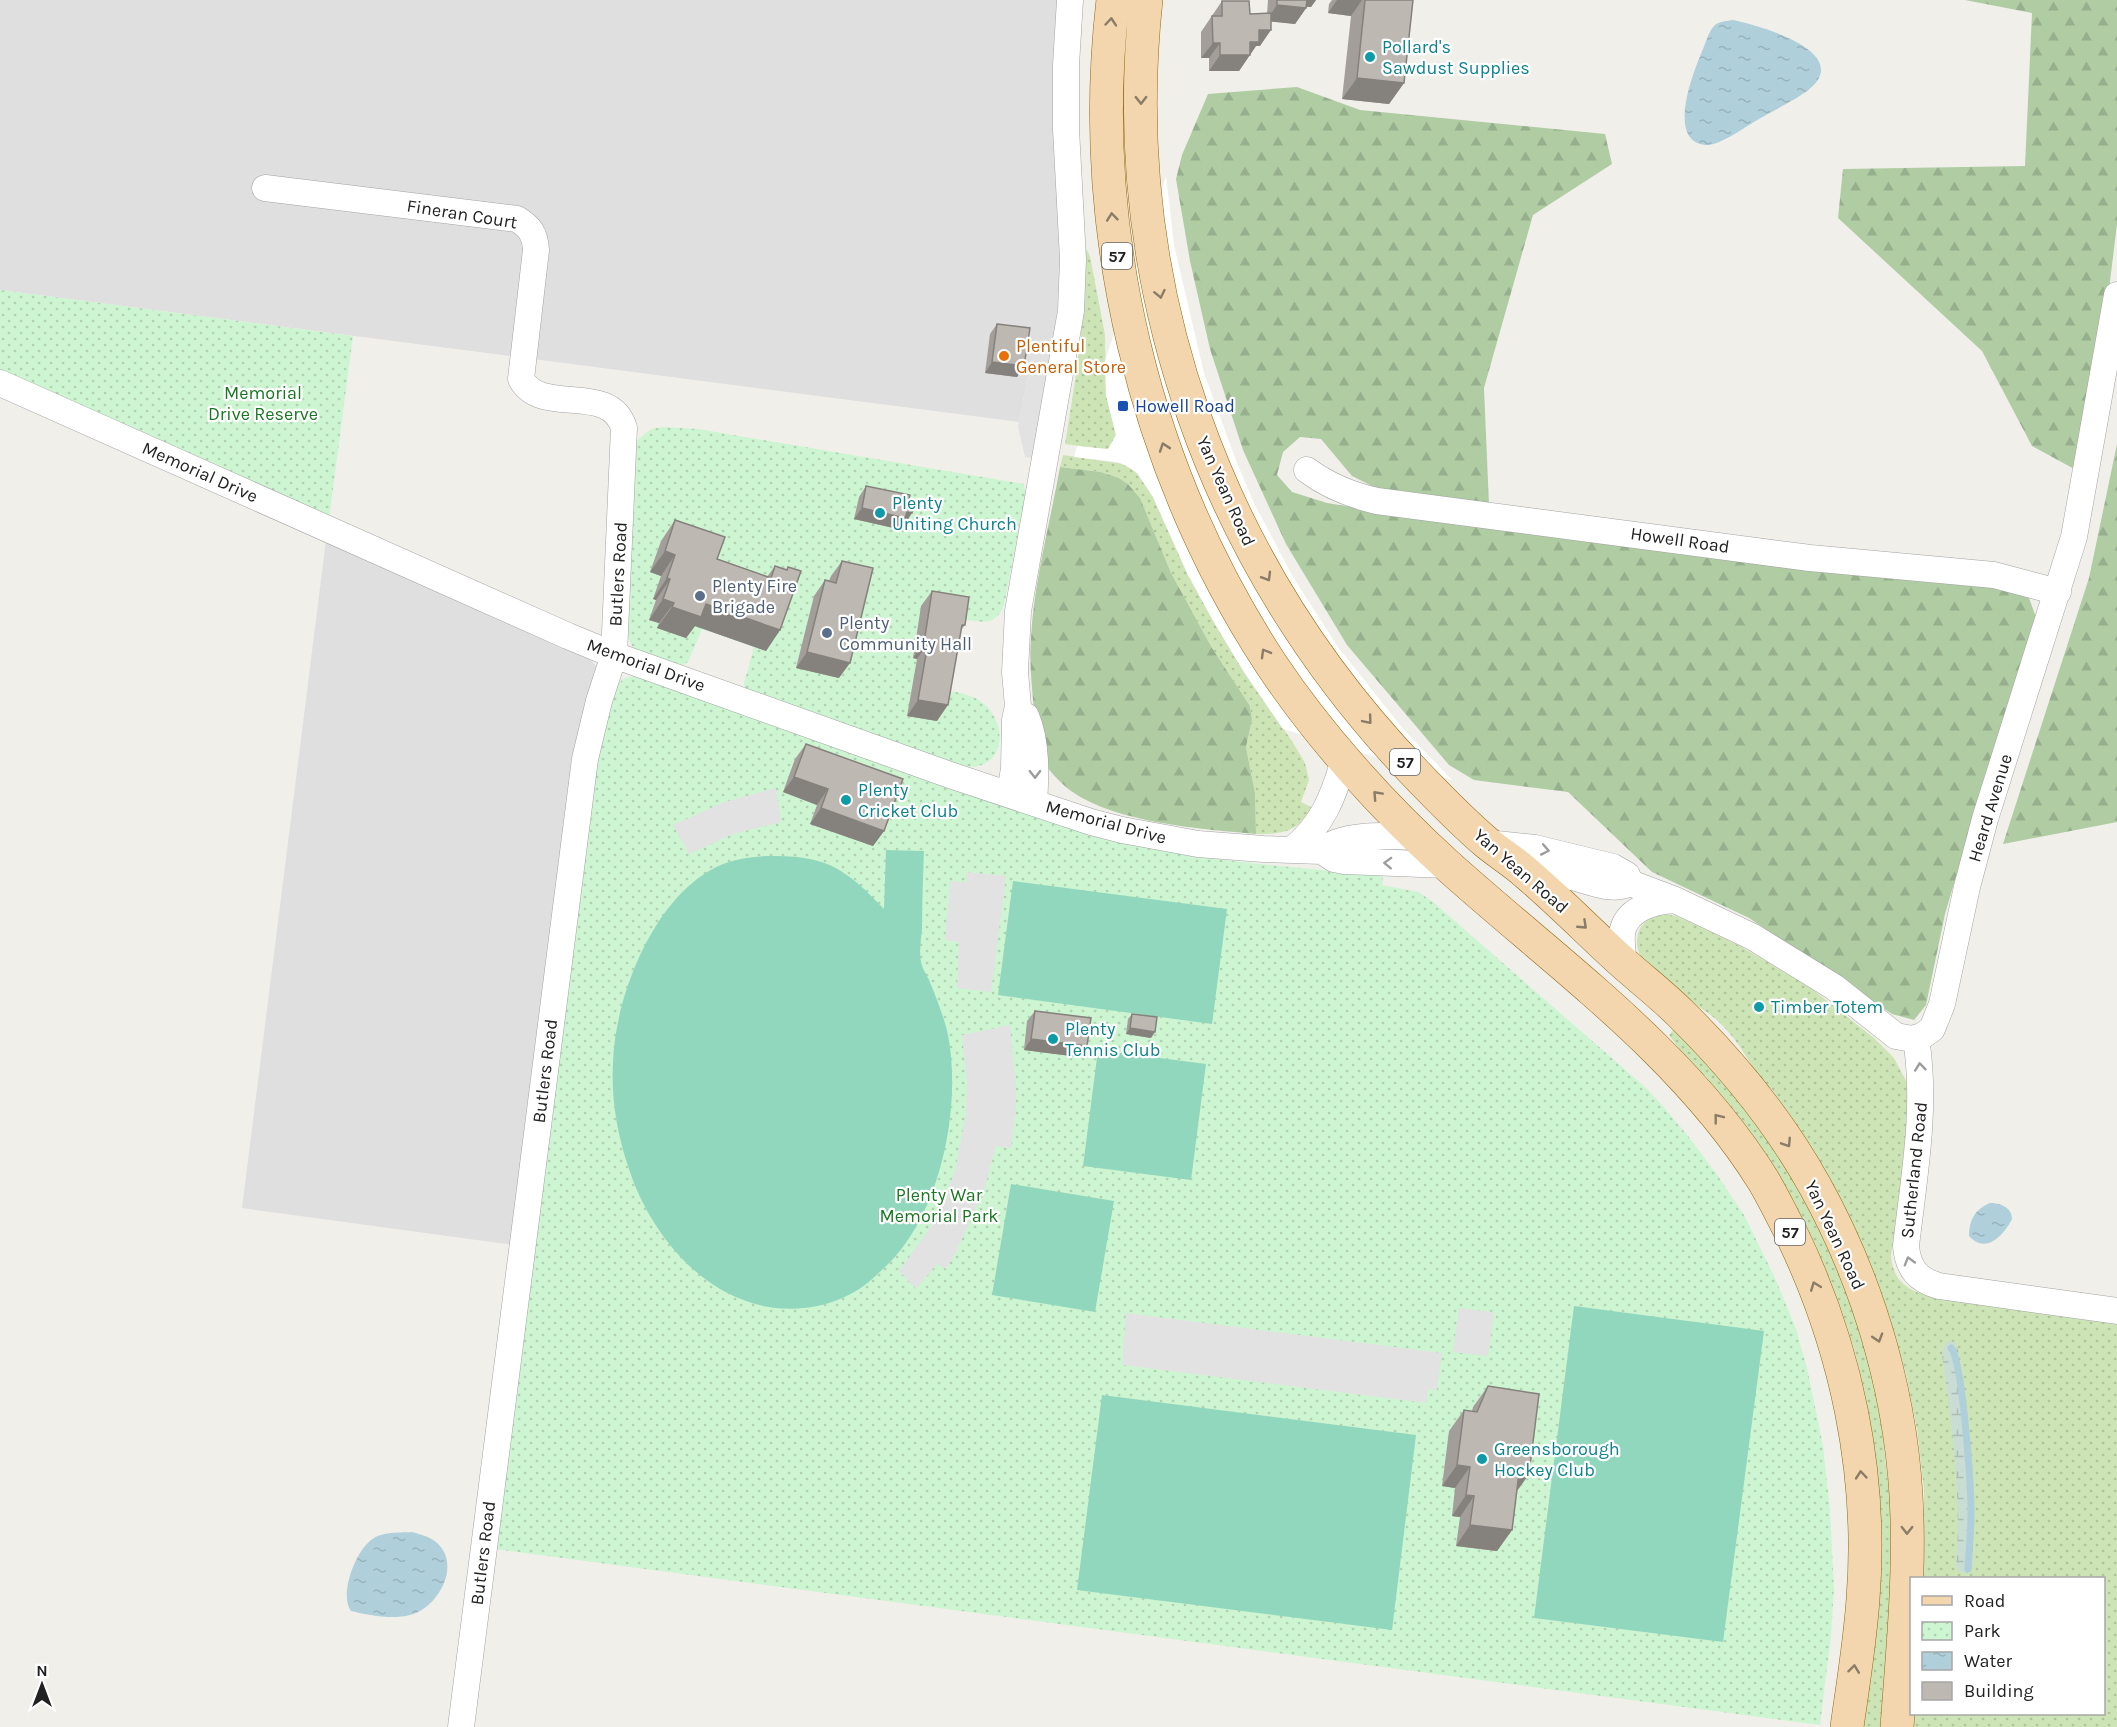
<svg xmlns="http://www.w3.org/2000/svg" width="2117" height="1727" font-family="Karla,sans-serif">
	<defs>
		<pattern id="grass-dots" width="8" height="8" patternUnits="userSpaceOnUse" patternTransform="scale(1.5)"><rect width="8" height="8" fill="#cde5b6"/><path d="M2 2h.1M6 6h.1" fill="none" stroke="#b0c49c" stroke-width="1.8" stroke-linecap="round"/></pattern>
		<pattern id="forest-firs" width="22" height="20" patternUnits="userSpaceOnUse" patternTransform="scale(1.5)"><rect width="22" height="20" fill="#afcca3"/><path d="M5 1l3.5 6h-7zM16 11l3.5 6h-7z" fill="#96af8c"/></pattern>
		<pattern id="wetland-marsh" width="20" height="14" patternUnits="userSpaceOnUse" patternTransform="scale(1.5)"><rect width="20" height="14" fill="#c9ddd4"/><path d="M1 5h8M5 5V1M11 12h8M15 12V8" fill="none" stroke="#acbdb6"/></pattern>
		<pattern id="park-dots" width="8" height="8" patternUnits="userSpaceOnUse" patternTransform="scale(1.5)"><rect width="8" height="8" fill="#cdf5d1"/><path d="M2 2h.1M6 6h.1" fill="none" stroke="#b0d2b3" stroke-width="1.8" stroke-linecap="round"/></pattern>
		<pattern id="water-ripples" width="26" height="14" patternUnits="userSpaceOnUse" patternTransform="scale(1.5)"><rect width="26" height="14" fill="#afd0da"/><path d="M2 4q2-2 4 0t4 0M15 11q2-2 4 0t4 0" fill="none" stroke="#96b2bb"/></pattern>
	</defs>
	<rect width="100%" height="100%" fill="#f1efea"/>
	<path fill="#e0dfdf" d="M0,0H1062L1063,291L1055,343L1049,345L1048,350L1033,348L1019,422L0,290Z
		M326,540L588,657L596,666L513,1245L242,1208Z"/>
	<path fill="url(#grass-dots)" d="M1084,244L1090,256L1105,335L1106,395L1116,435L1108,450L1065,444C1076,377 1087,312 1084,244Z
		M1063,455L1124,464L1137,473L1144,483L1153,497L1188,575L1215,624L1244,672L1292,741L1305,763L1309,780L1301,802L1313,808C1296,832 1284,834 1256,834L1255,793L1246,747L1252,720L1250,706L1212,648L1171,573L1140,498L1128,484L1119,478L1101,472L1060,467Z
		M1660,913L1676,916L1700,927L1740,946L1807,985L1874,1038L1894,1058L1907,1083L1910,1141L1891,1255C1892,1274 1901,1286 1919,1293L2117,1319V1727H1908L1912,1714H2104V1578H1924V1490L1917,1430L1906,1374L1891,1322L1871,1269L1819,1162L1771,1088L1766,1091C1752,1066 1740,1042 1719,1022C1696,1000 1634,976 1637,939C1639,924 1647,919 1660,913Z
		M1676,1027L1746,1106L1811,1206L1858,1317L1887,1436L1883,1437L1891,1510L1892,1582L1882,1727H1863C1870,1675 1880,1622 1881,1569C1884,1453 1861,1334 1807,1231C1798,1214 1787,1197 1776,1181C1754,1145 1731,1109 1705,1075L1701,1078L1669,1035Z"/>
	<path fill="url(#forest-firs)" d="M1965,0H2117V224L2106,314L2078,471L2032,446L1982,351L1838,218L1843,169L2025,166L2032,13Z
		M1297,87L1360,110L1605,134L1612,164L1533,215L1484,388L1489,505L1386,493L1352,476L1321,439L1300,437L1283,452L1277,475L1292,492L1327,503L1402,515L1992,586L2029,598L2037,620L1967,839L1945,914L1926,1005L1914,1020L1892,1014L1749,918L1652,872L1568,792L1474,780L1449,765L1347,645L1286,544L1243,450L1210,349L1190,261L1176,179L1182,155L1208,94Z
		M2117,444V822L2003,844L2089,578Z
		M1060,467L1101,472L1119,478L1128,484L1140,498L1171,573L1212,648L1250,706L1252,720L1246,747L1255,793L1256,834C1202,829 1116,823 1071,791C1063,785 1054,776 1048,768C1038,753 1036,729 1034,711C1032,687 1029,662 1031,638C1034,581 1050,523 1060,467Z"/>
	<path fill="url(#wetland-marsh)" d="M1950,1341L1954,1342L1958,1350L1973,1478V1558L1972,1568L1967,1573L1960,1572L1956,1567C1962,1496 1952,1425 1942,1355L1945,1343Z"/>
	<path fill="url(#park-dots)" d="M0,290L353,336L329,519L0,372Z
		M663,427L698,429L1024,484L1026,495L1004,605C995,629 978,621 957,618L943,689C955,692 969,694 979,700C1011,721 1006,774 962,766L746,691L744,683L754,647L702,629L688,662L681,666L637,650L632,646L627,634L636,441L651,429Z
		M637,675L1137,846C1218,862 1301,868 1383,875L1382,885L1418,892L1432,901L1646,1088L1661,1104L1688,1136L1718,1176L1744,1215L1775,1278L1796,1329L1807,1368L1823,1446L1830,1511L1834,1589L1831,1635L1820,1725L495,1549L589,813L599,752L614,688L623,679Z"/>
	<path fill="#91d7bd" d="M886,850L924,851C923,877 922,903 922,929C921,939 919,952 921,962C922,968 926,974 929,980C936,997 944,1017 948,1035C961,1103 943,1198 899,1252C891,1262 881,1271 871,1280C839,1308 789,1316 749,1302C690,1283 646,1224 628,1166C617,1133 611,1098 613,1063C615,994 657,888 726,863C741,858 756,856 771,856C827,855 847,870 884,909Z
		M1013,881L1227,909L1212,1024L998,995Z
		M1098,1050L1206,1064L1191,1180L1083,1166Z
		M1011,1184L1114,1201L1095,1312L992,1295Z
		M1574,1306L1764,1331L1723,1642L1534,1618Z
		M1102,1395L1416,1435L1392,1630L1077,1590Z"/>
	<path fill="#e2e2e2" d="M1033,348L1055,351L1034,458L1025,457L1018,427Z
		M776,788L781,822L733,834L689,854L673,825L724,802Z
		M966,872L1006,876L991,992L957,988L959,942L945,940L950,881L967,882Z
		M1010,1025L1016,1088V1109L1011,1148L996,1146L985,1187L957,1250L946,1269L937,1264L916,1289L899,1271L928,1231L943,1202L955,1171L966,1114L967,1082L962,1035Z
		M1459,1308L1494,1312L1488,1356L1453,1352Z
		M1126,1313L1442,1353L1437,1390L1428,1389L1426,1403L1122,1365Z"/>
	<path fill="url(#water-ripples)" d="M1733,20C1753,24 1835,46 1819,78C1811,94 1775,109 1759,119C1746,126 1720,146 1706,145C1665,142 1694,70 1703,49C1706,42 1709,30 1715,25C1720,21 1727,21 1733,20Z
		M1990,1203C2000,1203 2012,1207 2012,1219C2004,1235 1986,1255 1969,1236C1969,1220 1975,1209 1990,1203Z
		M412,1532C422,1535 433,1537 440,1546C460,1569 436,1609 410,1615C392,1620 368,1615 351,1611C339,1595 355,1553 370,1541C381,1531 398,1533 412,1532Z"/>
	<path fill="#fff" d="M1166,176L1174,245L1204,373L1237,463L1254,503L1293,577L1338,647L1404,730L1452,780L1283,729L1244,672L1215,624L1188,575L1153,497L1137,473L1130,468L1118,462L1074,457L1077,446L1108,449L1116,435L1106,395L1105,361Z"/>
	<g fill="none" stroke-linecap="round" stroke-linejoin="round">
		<path stroke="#afd0da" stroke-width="7" d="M1951,1348C1963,1362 1971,1488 1971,1513C1971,1532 1969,1551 1968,1569"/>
		<g stroke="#a3a3a3" stroke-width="27">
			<path id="minor" d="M265,188L517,219C530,227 535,234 536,250L521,379C541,417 610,381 624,428L614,655L599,701L585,759L461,1727
				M0,383L568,636L614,655L950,775L1091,822L1122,830L1198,844L1263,849L1322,851L1334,859L1344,861L1447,865
				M1307,470C1328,486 1351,495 1377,501L1810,558L1994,575L2058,592
				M1026,716C1037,742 1036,775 1034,803
				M1010,795L1014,768L1015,720L1018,706L1015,672L1018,611L1071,311L1073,259L1066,129V65L1070,0
				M1487,843L1535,848L1613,867L1627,875L1630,883
				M1292,850C1323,824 1333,798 1344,760
				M1322,851C1342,832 1391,836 1418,837
				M1524,871C1540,873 1555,874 1571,877C1589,880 1612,893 1630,883L1675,900L1753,937L1834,987L1896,1036L1912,1039L1922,1036L1932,1029L1942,1004L1967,887L1985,819L2074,537L2117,295
				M1624,964C1623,954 1621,944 1622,934C1625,909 1654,901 1675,900
				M1916,1038C1927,1108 1914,1176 1906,1246C1908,1268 1917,1280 1939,1286L2117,1311"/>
		</g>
		<g stroke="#906710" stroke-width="34">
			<path id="primary" d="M1113,0C1086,230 1144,470 1271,664C1319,736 1383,807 1447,865C1557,964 1684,1053 1763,1180C1773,1197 1782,1215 1791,1233C1846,1346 1873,1473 1863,1599C1860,1642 1853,1684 1847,1727
				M1146,0C1115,287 1216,566 1415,773C1438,797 1461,821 1487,843C1499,853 1514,862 1526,873C1559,901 1589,932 1621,961C1641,979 1662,995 1681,1014C1732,1064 1780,1123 1815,1186C1871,1287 1904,1403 1907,1518C1909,1588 1902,1658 1897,1727"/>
		</g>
		<use href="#minor" stroke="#fff" stroke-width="26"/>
		<use href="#primary" stroke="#f3d6ad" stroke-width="33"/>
	</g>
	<path fill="#a39e9a" d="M1268,0H1316L1311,7H1307L1295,24L1271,21L1260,46H1256L1239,71H1209V58H1201V32L1222,1L1250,14H1267Z
		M1332,0H1413L1404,83L1389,104L1342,99L1351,16L1328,13L1329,4Z
		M997,324L1024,366L1017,377L985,373L990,334Z
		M866,486L905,524L902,523L898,529L854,519L859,497Z
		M675,520L717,559L767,577L775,566L786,570L788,567L780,630L766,651L695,626L686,638L657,628L659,623L649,620L656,600L653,599L661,576L650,572L661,541Z
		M842,561L839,678L796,668L814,596L825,580L829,581L831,576Z
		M932,591L965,625L961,630L937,721L907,716L917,659L913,658L921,606Z
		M806,744L884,831L873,846L810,824L817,805L783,792L795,759Z
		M1035,1011L1079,1057L1024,1050L1027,1021Z
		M1132,1014L1151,1038L1126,1034L1128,1019Z
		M1488,1386L1529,1474L1516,1492L1512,1530L1497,1551L1456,1546L1460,1517L1452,1516L1455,1488L1442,1486L1449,1431L1464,1410L1472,1411L1473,1407Z"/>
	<path fill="#85817d" d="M1301,0H1316L1311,7L1297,6Z
		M1337,0H1362L1351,16L1328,13Z
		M1277,5L1306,8L1295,24L1266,21Z
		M1259,30H1271L1260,46H1256L1239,71H1209L1220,55Z
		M1213,43H1220L1209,58H1201Z
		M1357,78L1404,83L1389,104L1342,99Z
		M992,362L1024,366L1017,377L985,373Z
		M862,508L907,512L912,513L905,524L902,523L898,529L854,519Z
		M665,551L675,555L661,576L650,572Z
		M667,578L670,579L656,600L653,599Z
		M663,599L674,603L659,623L649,620Z
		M706,604L780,630L766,651L695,626L686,638L657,628L672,607Z
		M924,643H928L917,659L913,658Z
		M807,652L850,663L839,678L796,668Z
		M918,700L948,705L937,721L907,716Z
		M794,777L828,789L817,805L783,792Z
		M821,808L884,831L873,846L810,824Z
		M1130,1028L1155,1032L1151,1038L1126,1034Z
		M1031,1039L1087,1046L1079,1057L1024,1050Z
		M1457,1465L1470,1467L1455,1488L1442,1486Z
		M1519,1473L1529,1474L1514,1495Z
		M1466,1495L1474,1496L1460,1517L1452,1516Z
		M1470,1525L1512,1530L1497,1551L1456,1546Z"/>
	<path fill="#beb8b3" stroke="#85817d" stroke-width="1.5" d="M1277,0H1307L1306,8L1277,5Z
		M1365,0H1413L1404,83L1357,78Z
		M1222,1H1249L1250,14L1271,13V30H1259V42H1250V55H1220V43H1213L1212,16H1222Z
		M997,324L1030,328L1024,366L992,362Z
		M866,486L910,495L908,502L915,503L912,513L907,512L905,518L862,508Z
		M675,520L725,537L717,559L771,578L775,566L787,570L788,567L801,571L780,630L706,604L701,617L672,607L674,603L663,599L670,579L667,578L675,555L665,551Z
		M842,561L873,568L850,663L807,652L825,580L836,583Z
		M932,591L969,597L965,625H962L948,705L918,700L928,643H924Z
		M806,744L903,779L884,831L821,808L828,789L794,777Z
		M1035,1011L1091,1018L1087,1046L1031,1039Z
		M1132,1014L1157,1017L1155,1032L1130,1028Z
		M1488,1386L1539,1394L1529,1474L1519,1473L1512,1530L1470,1525L1474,1496L1466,1495L1470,1467L1457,1465L1464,1410L1477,1412Z"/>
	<defs><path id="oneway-chevron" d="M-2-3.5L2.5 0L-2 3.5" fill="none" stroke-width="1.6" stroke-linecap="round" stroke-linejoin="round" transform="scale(1.5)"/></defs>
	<g stroke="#8a7c68">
		<use href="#oneway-chevron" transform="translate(1111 22) rotate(-85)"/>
		<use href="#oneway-chevron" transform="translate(1141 100) rotate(89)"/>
		<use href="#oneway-chevron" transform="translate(1112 217) rotate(-96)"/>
		<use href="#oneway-chevron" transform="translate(1160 294) rotate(78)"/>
		<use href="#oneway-chevron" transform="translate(1164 447) rotate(-109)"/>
		<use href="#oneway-chevron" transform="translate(1267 577) rotate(59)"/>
		<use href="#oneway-chevron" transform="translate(1265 653) rotate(-120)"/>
		<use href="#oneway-chevron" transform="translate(1368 720) rotate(50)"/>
		<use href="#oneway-chevron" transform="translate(1377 795) rotate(-133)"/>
		<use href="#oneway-chevron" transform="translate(1583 925) rotate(43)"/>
		<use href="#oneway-chevron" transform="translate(1718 1118) rotate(-128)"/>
		<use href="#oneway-chevron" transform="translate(1787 1143) rotate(57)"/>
		<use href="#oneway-chevron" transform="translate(1815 1286) rotate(-111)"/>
		<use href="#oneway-chevron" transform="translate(1878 1338) rotate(73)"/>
		<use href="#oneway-chevron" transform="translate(1861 1475) rotate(-95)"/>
		<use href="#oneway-chevron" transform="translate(1907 1530) rotate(90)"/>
		<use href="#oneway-chevron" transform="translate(1854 1669) rotate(-83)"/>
	</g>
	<g stroke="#9c9c9c">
		<use href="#oneway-chevron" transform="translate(1035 774) rotate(89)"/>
		<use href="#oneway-chevron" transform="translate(1545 850) rotate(11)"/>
		<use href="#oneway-chevron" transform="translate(1388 863) rotate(-178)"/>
		<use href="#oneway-chevron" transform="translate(1920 1067) rotate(-96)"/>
		<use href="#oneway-chevron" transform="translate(1909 1261) rotate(-106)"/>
	</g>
	<g fill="#0f9aa8" stroke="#fff" stroke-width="2">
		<circle cx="1370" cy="57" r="6"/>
		<circle cx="880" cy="513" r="6"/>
		<circle cx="846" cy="800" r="6"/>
		<circle cx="1759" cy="1007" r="6"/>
		<circle cx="1053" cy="1039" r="6"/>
		<circle cx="1482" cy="1459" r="6"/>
	</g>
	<circle fill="#e8710a" stroke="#fff" stroke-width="2" cx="1004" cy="356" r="6"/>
	<rect fill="#1a4fb4" stroke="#fff" stroke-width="2" x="1117" y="400" width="12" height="12" rx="3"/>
	<g fill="#5c6f8a" stroke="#fff" stroke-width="2">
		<circle cx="700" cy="596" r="6"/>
		<circle cx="827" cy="633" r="6"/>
	</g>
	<g text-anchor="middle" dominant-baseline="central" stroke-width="4.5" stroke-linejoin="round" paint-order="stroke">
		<g fill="#fff" stroke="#646464" stroke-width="1.5">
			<rect x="1102" y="243" width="30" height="26" rx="4.5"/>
			<rect x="1390" y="749" width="30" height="26" rx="4.5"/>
			<rect x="1775" y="1219" width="30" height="26" rx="4.5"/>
		</g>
		<g font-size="16" font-weight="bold" fill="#222">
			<text x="1117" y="256">57</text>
			<text x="1405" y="762">57</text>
			<text x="1790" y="1232">57</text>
		</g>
		<g font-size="18" fill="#0d838f" stroke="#fff" text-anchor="start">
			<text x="1382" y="47">Pollard's<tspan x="1382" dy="21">Sawdust Supplies</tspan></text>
			<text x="892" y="503">Plenty<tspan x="892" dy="21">Uniting Church</tspan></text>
			<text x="858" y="790">Plenty<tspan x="858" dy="21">Cricket Club</tspan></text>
			<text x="1771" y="1007">Timber Totem</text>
			<text x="1065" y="1029">Plenty<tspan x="1065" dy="21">Tennis Club</tspan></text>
			<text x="1494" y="1449">Greensborough<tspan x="1494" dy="21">Hockey Club</tspan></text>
		</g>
		<g font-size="18" fill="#222" stroke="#fff">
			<text transform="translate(462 214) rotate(9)">Fineran Court</text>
			<text transform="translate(200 472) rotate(24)">Memorial Drive</text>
			<text transform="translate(1226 491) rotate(66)">Yan Yean Road</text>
			<text transform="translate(1680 540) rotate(8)">Howell Road</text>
			<text transform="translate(618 574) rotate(-87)">Butlers Road</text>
			<text transform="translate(646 665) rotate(20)">Memorial Drive</text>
			<text transform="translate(1990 808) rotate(-73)">Heard Avenue</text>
			<text transform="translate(1106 822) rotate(15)">Memorial Drive</text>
			<text transform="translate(1521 871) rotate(41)">Yan Yean Road</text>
			<text transform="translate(545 1071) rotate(-83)">Butlers Road</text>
			<text transform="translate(1914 1170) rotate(-84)">Sutherland Road</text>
			<text transform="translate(1835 1235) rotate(65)">Yan Yean Road</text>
			<text transform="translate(483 1553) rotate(-83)">Butlers Road</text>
		</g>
		<g font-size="18" fill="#c56008" stroke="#fff" text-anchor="start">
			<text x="1016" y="346">Plentiful<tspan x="1016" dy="21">General Store</tspan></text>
		</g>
		<g font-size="18" fill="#187821" stroke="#fff">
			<text x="263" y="393">Memorial<tspan x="263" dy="21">Drive Reserve</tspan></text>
			<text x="939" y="1195">Plenty War<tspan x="939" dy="21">Memorial Park</tspan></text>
		</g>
		<g font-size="18" fill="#164399" stroke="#fff" text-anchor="start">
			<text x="1135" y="406">Howell Road</text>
		</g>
		<g font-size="18" fill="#4e5e75" stroke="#fff" text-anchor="start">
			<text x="712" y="586">Plenty Fire<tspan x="712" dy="21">Brigade</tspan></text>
			<text x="839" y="623">Plenty<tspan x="839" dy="21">Community Hall</tspan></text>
		</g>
	</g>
	<rect x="1910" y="1577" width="195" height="138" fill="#ffffff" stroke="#a7a7a7" stroke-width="1.5"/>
	<rect x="1922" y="1596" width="30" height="9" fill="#f3d6ad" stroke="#a7a7a7" stroke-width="1.5"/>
	<text x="1964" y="1607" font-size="18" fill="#222222">Road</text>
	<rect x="1922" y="1622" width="30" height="18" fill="url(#park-dots)" stroke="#a7a7a7" stroke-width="1.5"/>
	<text x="1964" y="1637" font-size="18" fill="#222222">Park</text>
	<rect x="1922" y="1652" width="30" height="18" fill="url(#water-ripples)" stroke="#a7a7a7" stroke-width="1.5"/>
	<text x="1964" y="1667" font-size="18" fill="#222222">Water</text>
	<rect x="1922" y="1682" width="30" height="18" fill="#beb8b3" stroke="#a7a7a7" stroke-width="1.5"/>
	<text x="1964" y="1697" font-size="18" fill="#222222">Building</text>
	<g transform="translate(42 1685)" stroke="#ffffff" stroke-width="4.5" paint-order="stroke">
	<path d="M0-4.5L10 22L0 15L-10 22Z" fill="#222222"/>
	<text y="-9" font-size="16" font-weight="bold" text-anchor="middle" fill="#222222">N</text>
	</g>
</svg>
